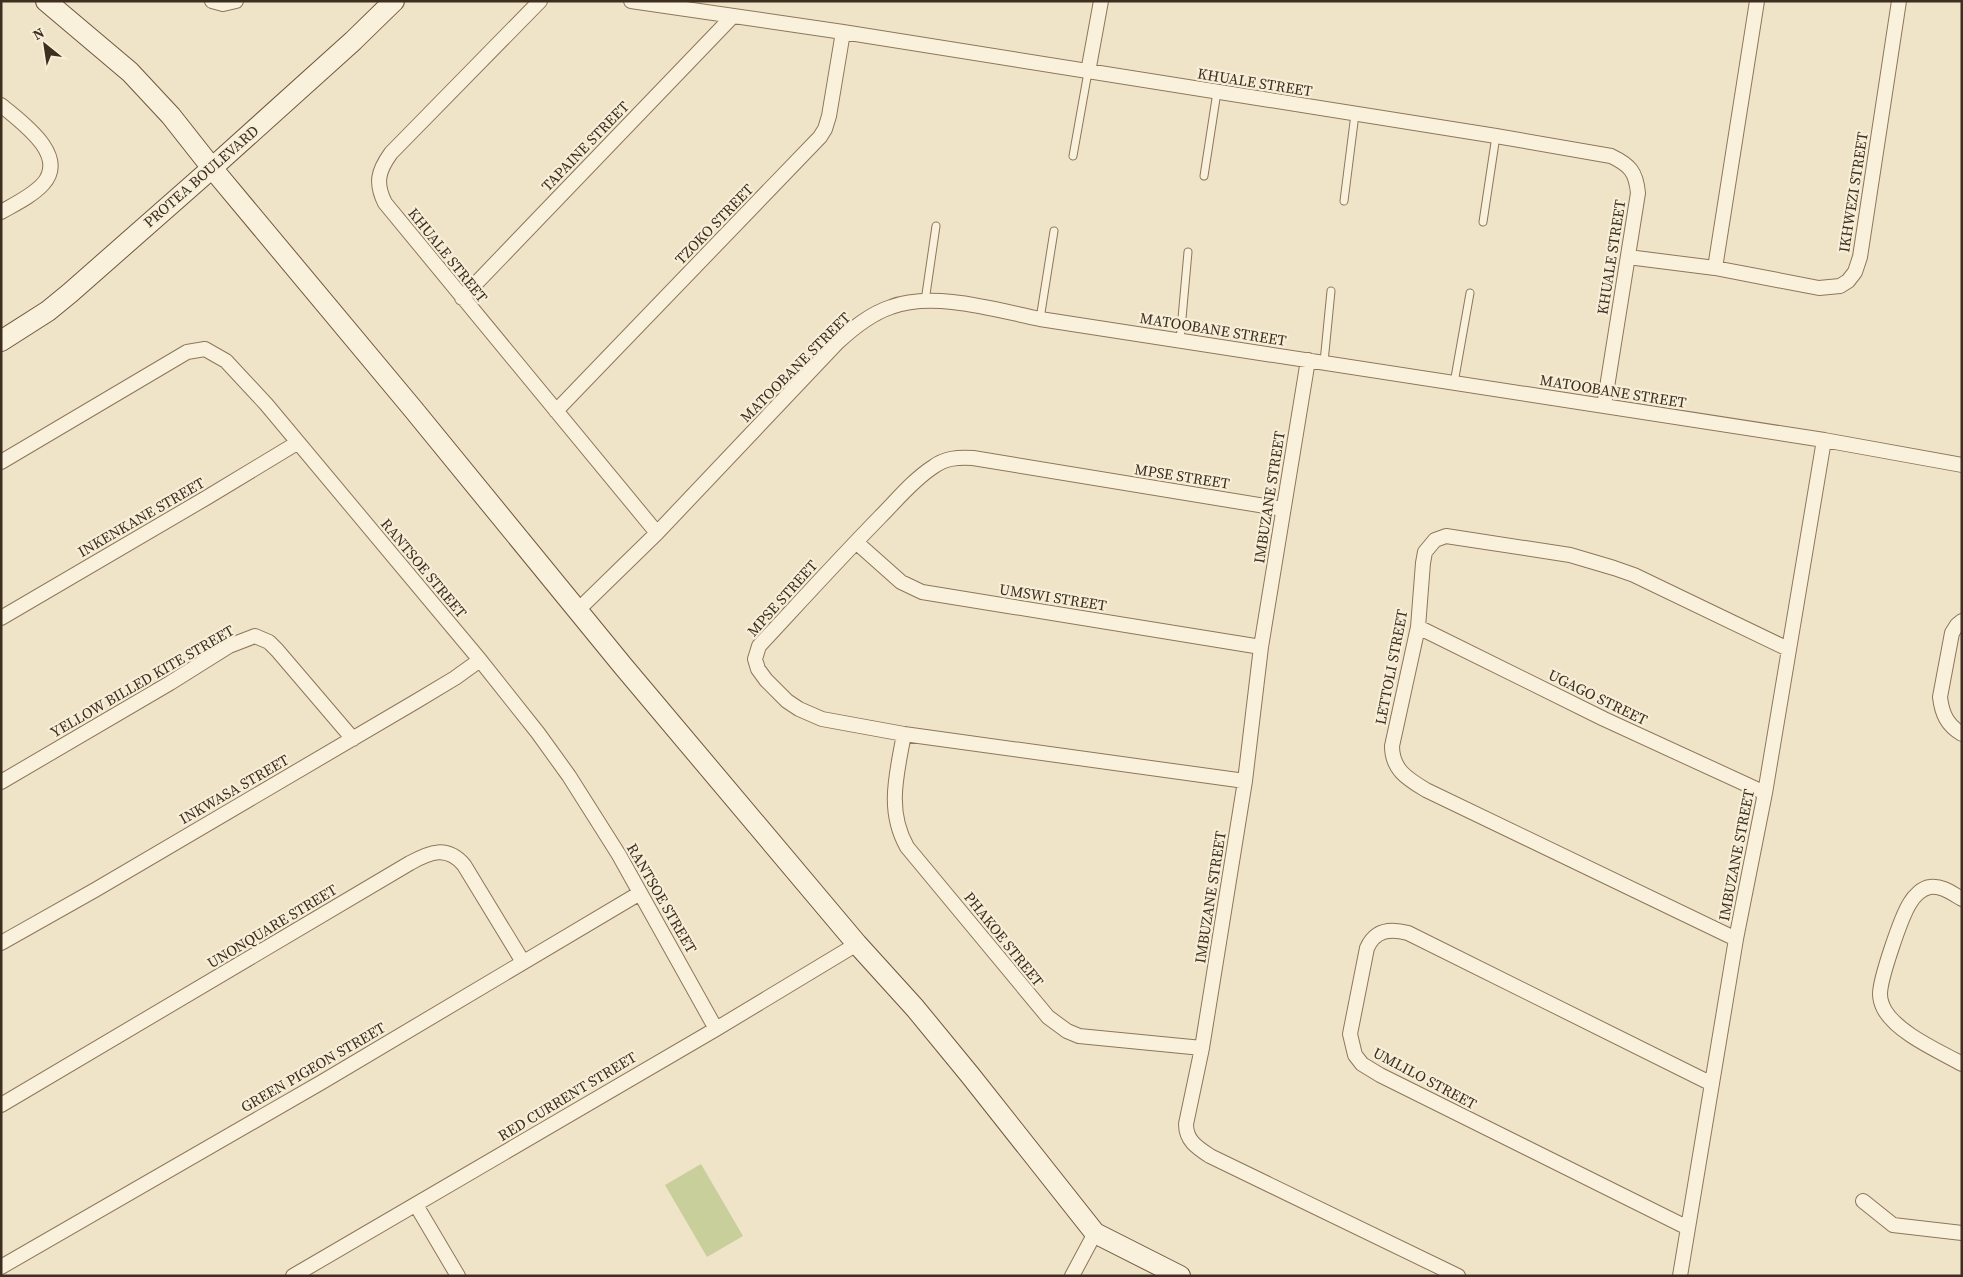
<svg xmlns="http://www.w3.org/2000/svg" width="1963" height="1277" font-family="'Source Serif 4',serif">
	<rect width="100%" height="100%" fill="#f0e4c8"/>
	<path fill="#c9cf9b" d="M701,1164L743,1236L707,1257L665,1185Z"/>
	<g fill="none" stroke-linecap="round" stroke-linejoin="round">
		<g stroke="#8d765c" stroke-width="9">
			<path id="lane" d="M1073,156L1088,72
				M1204,176L1217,92
				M1344,201L1355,114
				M1483,222L1496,136
				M925,301L936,226
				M1040,319L1054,231
				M1180,340L1188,252
				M1324,362L1331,291
				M1454,383L1470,293"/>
		</g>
		<g stroke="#8d765c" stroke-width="16">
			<path id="street" d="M212,1L223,4L236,1
				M540,1L391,153C378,171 375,183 385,203L657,533
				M631,1L843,32L1496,136L1611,156C1630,165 1636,172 1638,193L1604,406
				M1088,72L1101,1
				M1,105C21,122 69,155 43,184C32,196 15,204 1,212
				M1628,257L1715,268L1819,288L1840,286L1848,281L1855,272L1860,257L1899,1
				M1715,268L1757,1
				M462,298L733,16
				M1308,360L1261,647L1245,781L1202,1048L1186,1124C1186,1140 1196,1147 1210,1156L1458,1276
				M556,411L820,137L825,129L829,116L843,32
				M1,462L187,352L205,349L226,361L266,404L480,660L538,733L569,776L619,855L716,1029
				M856,542L901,582L922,592L1261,647
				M578,610L657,533L837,343C853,328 870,314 891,307C934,291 996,310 1040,319L1824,440L1962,465
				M1,618L206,498L297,443
				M1962,621L1957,625L1952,633L1940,697C1942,714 1947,725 1962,734
				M1418,627L1604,719L1765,793
				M904,734C897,773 886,810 907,847L1048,1017L1067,1031L1079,1036L1202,1048
				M1245,781L904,734L822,719L799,709L787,701L766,680L758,669L755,659L759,646C799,603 839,559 880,517C897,500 913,480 933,467C945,458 958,457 973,458L1283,509
				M1,782L170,683L229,646L255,636L269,642L277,650L353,739
				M1962,899C1953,894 1942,885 1930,887C1922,888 1914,896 1910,903C1901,917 1880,979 1880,994C1880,998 1882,1005 1884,1009C1897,1033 1939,1051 1962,1064
				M1736,939L1426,790C1408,779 1392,770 1392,746L1418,627L1423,563L1425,552L1435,540L1446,536L1570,555L1614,568L1634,575L1788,649
				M1,943L95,890L415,702L455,678L480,660
				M1,1105L410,863C430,852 447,845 464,865L523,962
				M1863,1201L1893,1225L1962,1233
				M416,1205L458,1276
				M1688,1228L1380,1075L1362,1064L1355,1055L1350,1034L1367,948C1375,930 1390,928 1408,933L1712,1084
				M1,1267L322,1082L640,893
				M293,1276L716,1029L857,944
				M1072,1276L1095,1233
				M1680,1276L1736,939L1765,793L1824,440"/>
		</g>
		<g stroke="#6f573f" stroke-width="22">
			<path id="secondary" d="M46,1L130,72L171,116L212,168L413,409L623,666L857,944L915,1008L970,1075L1095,1233L1180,1276
				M1,341L48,311L70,293L212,168L353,41L394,1"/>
		</g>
		<use href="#lane" stroke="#faf1dc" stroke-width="7"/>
		<use href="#street" stroke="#faf1dc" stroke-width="14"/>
		<use href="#secondary" stroke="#faf1dc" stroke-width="20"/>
	</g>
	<g text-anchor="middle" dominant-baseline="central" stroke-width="4.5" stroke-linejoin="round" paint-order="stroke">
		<g font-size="15" fill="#3d2e20" stroke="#f7eed8">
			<text transform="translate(1255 82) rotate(9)">KHUALE STREET</text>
			<text transform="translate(585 146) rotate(-46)">TAPAINE STREET</text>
			<text transform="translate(201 176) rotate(-41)">PROTEA BOULEVARD</text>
			<text transform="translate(1853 192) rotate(-81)">IKHWEZI STREET</text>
			<text transform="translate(714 224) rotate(-46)">TZOKO STREET</text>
			<text transform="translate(448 255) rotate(51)">KHUALE STREET</text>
			<text transform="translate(1611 257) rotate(-81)">KHUALE STREET</text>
			<text transform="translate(1213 329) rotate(9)">MATOOBANE STREET</text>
			<text transform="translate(795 367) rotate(-45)">MATOOBANE STREET</text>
			<text transform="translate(1613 391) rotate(9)">MATOOBANE STREET</text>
			<text transform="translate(1182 476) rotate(9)">MPSE STREET</text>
			<text transform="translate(1269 497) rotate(-81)">IMBUZANE STREET</text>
			<text transform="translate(141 517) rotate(-30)">INKENKANE STREET</text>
			<text transform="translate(424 568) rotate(50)">RANTSOE STREET</text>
			<text transform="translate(1053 597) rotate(9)">UMSWI STREET</text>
			<text transform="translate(782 598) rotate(-48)">MPSE STREET</text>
			<text transform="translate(1391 667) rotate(-79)">LETTOLI STREET</text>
			<text transform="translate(142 681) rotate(-30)">YELLOW BILLED KITE STREET</text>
			<text transform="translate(1598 697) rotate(26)">UGAGO STREET</text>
			<text transform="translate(234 789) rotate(-30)">INKWASA STREET</text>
			<text transform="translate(1736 855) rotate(-79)">IMBUZANE STREET</text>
			<text transform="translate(1210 897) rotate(-81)">IMBUZANE STREET</text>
			<text transform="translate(662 898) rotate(60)">RANTSOE STREET</text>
			<text transform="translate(272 926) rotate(-31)">UNONQUARE STREET</text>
			<text transform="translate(1004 939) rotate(51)">PHAKOE STREET</text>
			<text transform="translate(313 1067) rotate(-30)">GREEN PIGEON STREET</text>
			<text transform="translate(1425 1078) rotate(28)">UMLILO STREET</text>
			<text transform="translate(567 1096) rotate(-31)">RED CURRENT STREET</text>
		</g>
	</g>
	<rect width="1963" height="1277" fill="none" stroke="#3d2e20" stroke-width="5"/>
	<g transform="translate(45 45) rotate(330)" stroke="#f7eed8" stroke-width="4" paint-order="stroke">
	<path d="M0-4L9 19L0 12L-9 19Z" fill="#3d2e20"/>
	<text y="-8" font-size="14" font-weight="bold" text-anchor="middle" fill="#3d2e20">N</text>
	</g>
</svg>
